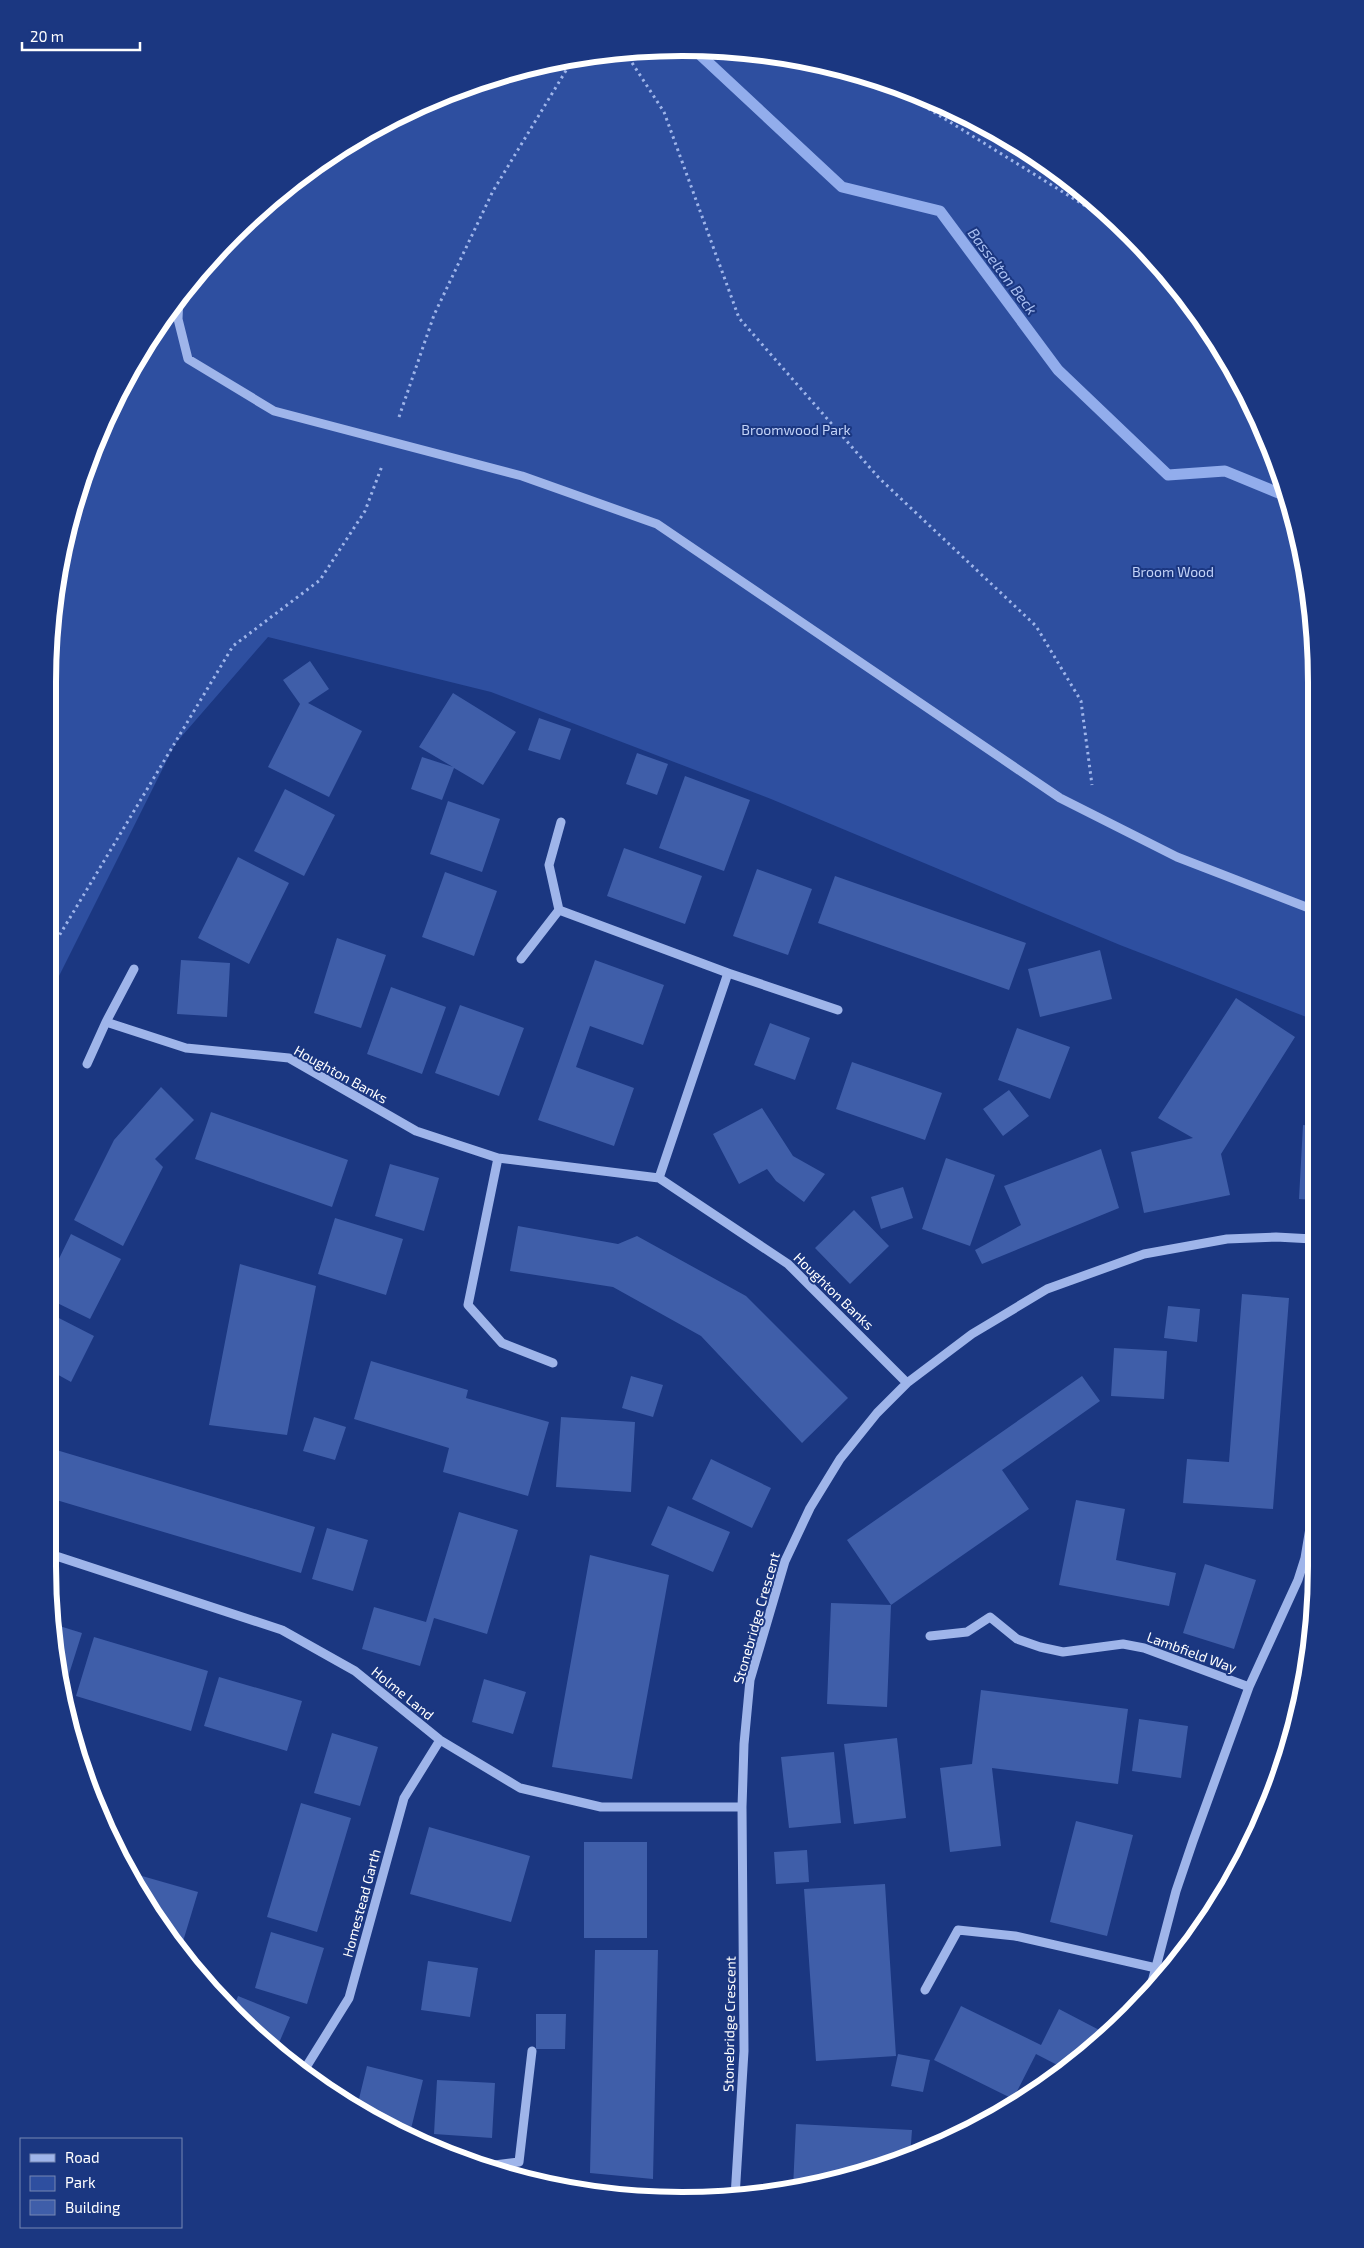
<svg xmlns="http://www.w3.org/2000/svg" width="1364" height="2248" font-family="'Exo 2',sans-serif">
	<rect width="100%" height="100%" fill="#1b3781"/>
	<path fill="#2e4fa0" d="M723,49L846,69L962,113L1068,178L1159,264L1232,365L1295,518L1315,640L1314,1024L1309,1018L1120,945L771,799L491,692L268,637L175,744L53,988V599L96,439L178,296L263,205L365,133L478,81L599,53Z"/>
	<g fill="none" stroke-linecap="round" stroke-linejoin="round">
		<path stroke="#92adec" stroke-width="11" d="M695,50L842,187L940,211L1058,370L1168,475L1225,471L1286,496"/>
	</g>
	<path fill="#3f5ea9" d="M310,661L329,689L308,703L362,731L329,797L268,767L300,704L283,680Z
		M453,693L516,732L483,785L454,768L442,800L411,789L422,757L453,767L419,747Z
		M539,718L571,729L560,760L528,750Z
		M637,753L668,764L657,795L626,784Z
		M685,776L750,800L724,871L659,848Z
		M285,789L335,815L304,876L254,851Z
		M448,801L500,819L482,872L430,854Z
		M624,848L702,876L685,924L607,896Z
		M238,857L289,883L249,964L198,938Z
		M757,869L812,889L788,955L733,936Z
		M445,872L497,891L474,956L422,937Z
		M835,876L1026,943L1009,990L818,923Z
		M337,938L386,955L361,1028L314,1013Z
		M1100,950L1112,999L1040,1017L1028,969Z
		M181,960L230,963L227,1017L177,1014Z
		M595,960L664,985L643,1045L590,1026L576,1067L634,1088L614,1146L538,1120Z
		M391,987L446,1007L422,1074L367,1054Z
		M1236,998L1295,1037L1221,1154L1230,1195L1144,1213L1131,1152L1193,1138L1158,1118Z
		M460,1005L524,1028L499,1096L435,1073Z
		M770,1023L810,1038L795,1080L754,1065Z
		M1017,1028L1070,1047L1050,1099L998,1080Z
		M852,1062L942,1093L925,1140L836,1109Z
		M161,1087L194,1120L155,1159L163,1167L123,1246L74,1220L114,1140Z
		M1009,1090L1029,1116L1003,1136L983,1109Z
		M762,1108L793,1156L825,1174L804,1202L776,1181L767,1169L739,1184L713,1134Z
		M211,1112L348,1160L332,1207L195,1159Z
		M1303,1125L1313,1126V1200L1299,1199Z
		M1101,1149L1119,1208L982,1264L975,1250L1021,1225L1004,1186Z
		M946,1158L995,1175L970,1246L922,1229Z
		M390,1164L439,1178L424,1231L375,1216Z
		M903,1187L913,1218L881,1229L871,1197Z
		M854,1210L889,1246L850,1284L815,1248Z
		M335,1218L403,1239L386,1295L318,1274Z
		M518,1226L618,1244L637,1236L746,1296L848,1398L802,1443L701,1336L613,1287L510,1271Z
		M71,1234L121,1259L90,1319L53,1301V1271Z
		M240,1264L316,1286L287,1435L209,1425Z
		M1242,1294L1289,1298L1273,1509L1183,1503L1187,1459L1229,1462Z
		M1168,1306L1200,1309L1197,1342L1164,1338Z
		M53,1315L94,1336L71,1382L53,1372Z
		M1114,1348L1167,1351L1164,1399L1111,1396Z
		M371,1361L468,1390L466,1398L549,1422L528,1496L443,1472L449,1448L354,1419Z
		M631,1376L663,1385L653,1417L622,1408Z
		M1082,1376L1100,1401L1002,1470L1029,1509L891,1605L887,1707L827,1704L831,1603L891,1605L847,1540Z
		M314,1417L346,1427L335,1460L303,1451Z
		M561,1417L635,1422L631,1492L556,1487Z
		M53,1449L315,1527L301,1573L53,1499Z
		M711,1459L771,1488L752,1528L692,1499Z
		M1076,1500L1125,1509L1116,1560L1176,1573L1169,1606L1059,1585Z
		M668,1506L730,1532L713,1572L651,1545Z
		M459,1512L518,1530L487,1634L434,1618L420,1666L362,1649L374,1607L426,1622Z
		M327,1528L368,1540L353,1591L312,1579Z
		M590,1555L669,1575L632,1779L552,1767Z
		M1205,1564L1256,1580L1234,1649L1183,1633Z
		M53,1624L82,1633L63,1693L53,1649Z
		M94,1637L208,1671L191,1731L76,1696Z
		M219,1677L302,1701L287,1751L204,1726Z
		M484,1679L526,1692L513,1734L472,1722Z
		M981,1690L1128,1709L1118,1784L992,1768L1001,1846L950,1852L940,1768L972,1764Z
		M1139,1719L1188,1726L1181,1778L1132,1771Z
		M332,1733L378,1747L360,1806L314,1793Z
		M897,1738L906,1818L854,1824L844,1744Z
		M834,1752L841,1823L789,1828L781,1757Z
		M301,1803L351,1818L317,1932L267,1917Z
		M1076,1821L1133,1835L1107,1936L1050,1922Z
		M429,1827L530,1856L511,1922L410,1894Z
		M584,1842H647V1938H584Z
		M807,1850L809,1882L776,1884L774,1852Z
		M128,1872L198,1892L181,1948L174,1946Z
		M885,1884L896,2056L816,2061L804,1889Z
		M271,1932L324,1948L307,2004L255,1988Z
		M595,1950H658L653,2179L590,2173Z
		M428,1961L478,1968L470,2017L421,2010Z
		M238,1996L290,2017L276,2050L232,2013Z
		M961,2006L1041,2045L1059,2009L1105,2033L1067,2070L1036,2054L1013,2099L934,2060Z
		M536,2014H566L565,2049H536Z
		M898,2054L930,2060L923,2092L891,2086Z
		M367,2066L423,2080L410,2133L357,2107Z
		M437,2080L495,2083L492,2138L434,2134Z
		M796,2124L912,2130L910,2157L886,2167L793,2188Z
		M650,2190L684,2193V2200L650,2197Z"/>
	<g fill="none" stroke-linecap="round" stroke-linejoin="round">
		<path stroke="#9fb5ea" stroke-width="3" stroke-dasharray="2.5 4" stroke-linecap="butt" d="M625,52L664,112L739,318L879,478L1036,626L1081,701L1092,785
			M895,88L1121,228
			M399,417L434,315L493,191L573,59
			M53,946L233,646L320,580L365,511L382,466"/>
		<path stroke="#9fb5ea" stroke-width="9" d="M179,296L178,319L188,359L274,411L522,476L657,524L1060,798L1177,857L1314,910
			M561,822L549,865L559,910L728,973L659,1178
			M521,959L559,910
			M728,973L838,1010
			M106,1022L134,969
			M87,1064L106,1022L186,1048L289,1058L416,1131L498,1158L659,1178L788,1264L907,1383
			M498,1158L468,1305L502,1343L553,1363
			M53,1555L282,1630L355,1671L440,1740L520,1788L601,1807H742
			M930,1636L967,1632L990,1617L1017,1639L1040,1647L1063,1652L1123,1644L1144,1648L1249,1687
			M1151,1986L1176,1891L1193,1841L1249,1687L1298,1580L1305,1558L1312,1516
			M925,1990L958,1930L1015,1936L1156,1968
			M303,2072L349,1998L404,1798L440,1740
			M478,2167L519,2162L532,2051
			M735,2197L744,2051L742,1807L744,1744L750,1680L785,1561L810,1508L840,1459L877,1413L907,1383L972,1334L1047,1289L1144,1254L1227,1239L1276,1237L1313,1239"/>
	</g>
	<g text-anchor="middle" dominant-baseline="central" stroke-width="4" stroke-linejoin="round" paint-order="stroke">
		<g font-size="14" fill="#c3d3f8" stroke="#1b3781">
			<text x="796" y="429">Broomwood Park</text>
			<text x="1173" y="571">Broom Wood</text>
		</g>
		<g font-size="14" fill="#fff" stroke="#1b3781">
			<text transform="translate(341 1074) rotate(29)">Houghton Banks</text>
			<text transform="translate(834 1291) rotate(44)">Houghton Banks</text>
			<text transform="translate(756 1618) rotate(-74)">Stonebridge Crescent</text>
			<text transform="translate(1192 1652) rotate(20)">Lambfield Way</text>
			<text transform="translate(403 1693) rotate(39)">Holme Land</text>
			<text transform="translate(361 1903) rotate(-75)">Homestead Garth</text>
			<text transform="translate(729 2024) rotate(-89)">Stonebridge Crescent</text>
		</g>
		<g font-size="15" font-style="italic" fill="#aac0f2" stroke="#1b3781">
			<text transform="translate(1003 271) rotate(53)">Basselton Beck</text>
		</g>
	</g>
	<path d="M0 0H1364V2248H0ZM682 56H682A626 626 0 0 1 1308 682V1566A626 626 0 0 1 682 2192H682A626 626 0 0 1 56 1566V682A626 626 0 0 1 682 56Z" fill="#1b3781" fill-rule="evenodd"/>
	<path fill="none" stroke="#fff" stroke-width="6" d="M682 56H682A626 626 0 0 1 1308 682V1566A626 626 0 0 1 682 2192H682A626 626 0 0 1 56 1566V682A626 626 0 0 1 682 56Z"/>
	<rect x="20" y="2138" width="162" height="90" fill="#1b3781" stroke="#7687b3"/>
	<rect x="30" y="2154" width="25" height="8" fill="#9fb5ea" stroke="#7687b3"/>
	<text x="65" y="2163" font-size="15" fill="#ffffff">Road</text>
	<rect x="30" y="2176" width="25" height="15" fill="#2e4fa0" stroke="#7687b3"/>
	<text x="65" y="2188" font-size="15" fill="#ffffff">Park</text>
	<rect x="30" y="2200" width="25" height="15" fill="#3f5ea9" stroke="#7687b3"/>
	<text x="65" y="2213" font-size="15" fill="#ffffff">Building</text>
	<path d="M22 42v8h118v-8" fill="none" stroke="#ffffff" stroke-width="2.5"/>
	<text x="30" y="42" font-size="15" fill="#ffffff" stroke="#1b3781" stroke-width="4" paint-order="stroke">20 m</text>
</svg>
